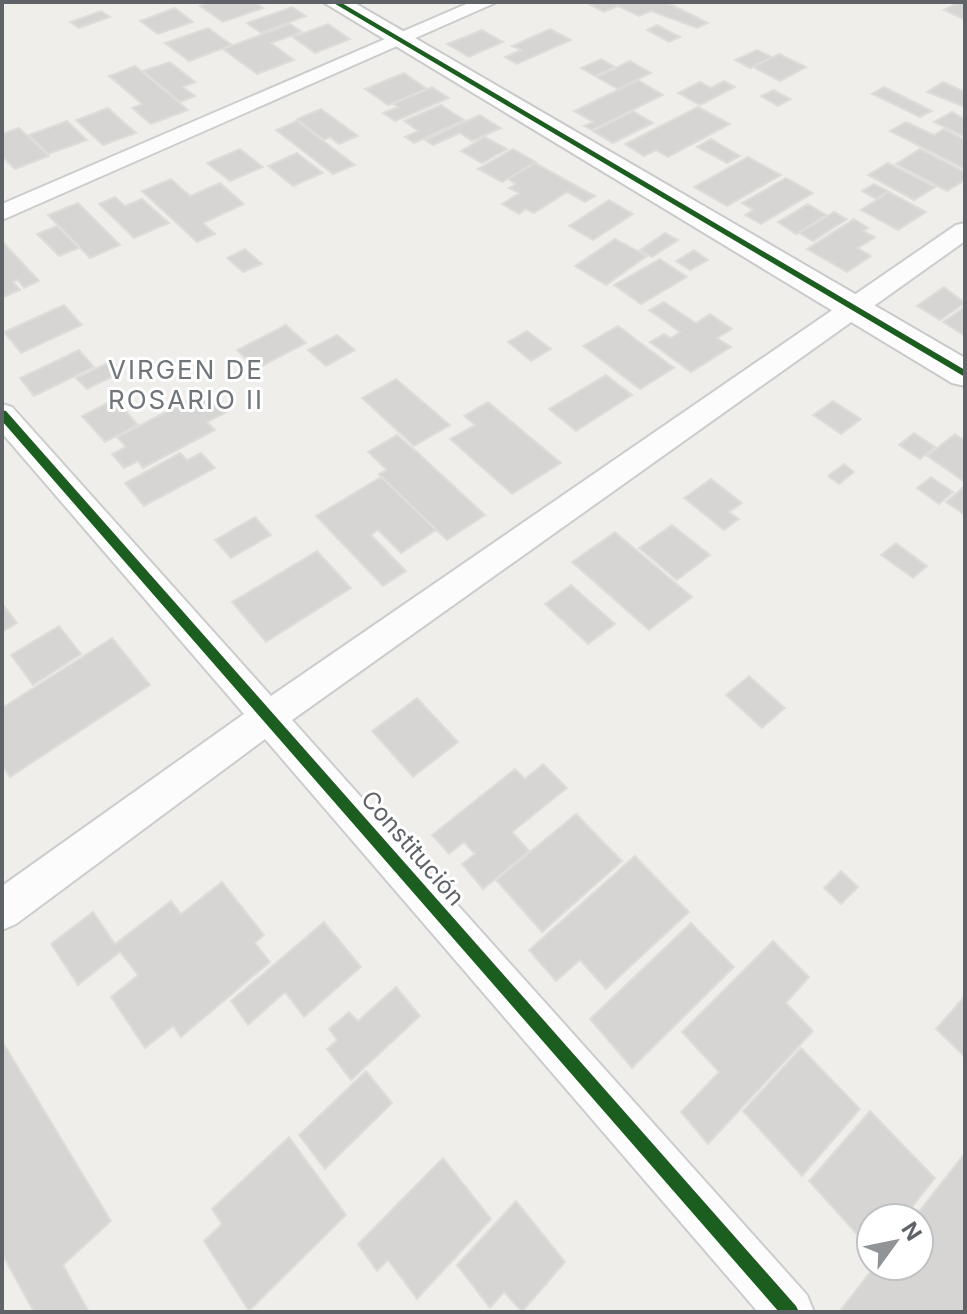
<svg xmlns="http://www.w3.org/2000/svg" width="967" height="1314" font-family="Inter,sans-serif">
	<rect width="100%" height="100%" fill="#efeeea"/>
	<path fill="#d6d5d3" stroke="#deddd9" stroke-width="2" d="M211,2H255L263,8L223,22L200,6Z
		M585,2H666L708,23L697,28L651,11L639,16L618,6L604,12Z
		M959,2L965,4V20L944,10Z
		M292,7L306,16L261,33L247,23Z
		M175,8L193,22L158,34L140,21Z
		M101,11L110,17L79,28L70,22Z
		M290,24L302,32L271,43L294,60L257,74L223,49Z
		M328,24L350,39L315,53L293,37Z
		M657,25L680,37L669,42L647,30Z
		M208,28L232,45L189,61L165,43Z
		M550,29L571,40L517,64L505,57L521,50L512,46Z
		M482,30L503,42L469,57L447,44Z
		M757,50L772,57L750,68L735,60Z
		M779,54L806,67L780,81L753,67Z
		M601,59L615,67L595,76L581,68Z
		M630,61L651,73L618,89L597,77Z
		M170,62L195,82L183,87L195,96L180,102L143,71Z
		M135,66L188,110L151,124L132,108L142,104L109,76Z
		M404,73L427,89L388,105L365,89Z
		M638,80L663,95L592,130L584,126L593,122L574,111Z
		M724,81L735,87L700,105L678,93L700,82L711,88Z
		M943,82L965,92V107L927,92Z
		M432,87L449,98L395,121L383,113L398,107L393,104Z
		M884,87L932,111L920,117L872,94Z
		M774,90L777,92L791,99L778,106L761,96Z
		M441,105L464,120L414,143L405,137L418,131L404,121Z
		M698,107L730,124L668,157L656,150L644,156L625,144Z
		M108,108L136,133L103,145L76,120Z
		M321,109L358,136L339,144L330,137L324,140L297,119Z
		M633,111L653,123L613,143L593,131Z
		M952,112L965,119V137L934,122Z
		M480,115L501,128L472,141L460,133L433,145L425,140Z
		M67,121L87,140L48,154L29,135Z
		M297,121L355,165L333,174L276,130Z
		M906,122L934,135L944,129L965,140V169L890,131Z
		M19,128L49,156L15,169L2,156V134Z
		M485,137L507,149L482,163L461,151Z
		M711,139L740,156L727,163L697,147Z
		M240,149L263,167L230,181L207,163Z
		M513,149L536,162L502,182L478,169Z
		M920,149L965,172V180L947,191L896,164Z
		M297,153L323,173L293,186L268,166Z
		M748,157L781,175L727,206L694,187Z
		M535,163L595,196L585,202L567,192L534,213L526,209L519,214L502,204L519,193L509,188L516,184L508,179Z
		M888,163L935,187L914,200L868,175Z
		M786,178L813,193L761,224L745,215L753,210L742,203Z
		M171,179L190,196L220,183L244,204L203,223L215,234L197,242L142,191Z
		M874,184L888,191L876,199L862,191Z
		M889,192L926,212L898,230L861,210Z
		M115,197L125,206L142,199L169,223L134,238L99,204Z
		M609,200L633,214L593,240L569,226Z
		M78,203L120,245L90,258L48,215Z
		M808,204L826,215L796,234L778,222Z
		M834,212L847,219L813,241L799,233Z
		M854,219L868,228L863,231L875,237L858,248L871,256L847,272L807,249Z
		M57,226L79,248L59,256L37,234Z
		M665,233L678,240L652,257L640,250Z
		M615,239L647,256L606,285L575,266Z
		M2,241L39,281L24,288L18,280L13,282L20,290L2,298Z
		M245,249L262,264L243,272L227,258Z
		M694,250L708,260L690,270L676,261Z
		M660,259L687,277L641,304L614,285Z
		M944,287L965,303L940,320L917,306Z
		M664,302L696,323L710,314L732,329L717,338L731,347L691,372L650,342L664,334L671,338L680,332L649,310Z
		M64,305L82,325L21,353L4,332Z
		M965,307V336L943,322Z
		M286,325L306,343L256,369L237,350Z
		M618,326L674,368L640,389L583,346Z
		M527,331L551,349L531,361L508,342Z
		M337,335L355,350L326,366L308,350Z
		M79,350L94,367L34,396L20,378Z
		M112,361L122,372L87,389L76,378Z
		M606,375L632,395L576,431L549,409Z
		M396,379L450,425L414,446L362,398Z
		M207,391L227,412L207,422L215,430L143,468L138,461L124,468L112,454L126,447L117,437Z
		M115,399L138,425L105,442L82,416Z
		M833,401L861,419L841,434L813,415Z
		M488,402L561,463L512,494L450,439L475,425L464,416Z
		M914,433L935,447L920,459L899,445Z
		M955,434L965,441V482L927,456Z
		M397,435L417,452L485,515L447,540L379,474L387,470L368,452Z
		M180,453L187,460L201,453L215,468L144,506L125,483Z
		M844,464L854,472L839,484L828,476Z
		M381,477L436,530L401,553L378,530L371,535L406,571L383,586L316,516Z
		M931,477L953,492L939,504L917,488Z
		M711,479L742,503L729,512L739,519L724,530L684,498Z
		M965,486V515L946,502Z
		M255,517L271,535L231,558L215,540Z
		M672,525L710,555L677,580L639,548Z
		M615,532L692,597L649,630L572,562Z
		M896,543L927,566L913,578L881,555Z
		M317,551L351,588L266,642L232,602Z
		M571,585L615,624L588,644L545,604Z
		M2,603L17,623L2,632Z
		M59,626L81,654L33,685L11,655Z
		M112,638L150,685L10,777L2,765V708Z
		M749,676L785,708L762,728L726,695Z
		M417,698L458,742L413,777L372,731Z
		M543,764L567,788L512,832L529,851L483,889L462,864L475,854L464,842L449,854L432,835L515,769L525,779Z
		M576,814L622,861L542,932L496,880Z
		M635,856L689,912L606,989L580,960L556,981L529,950Z
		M841,871L858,887L841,904L824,888Z
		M222,882L264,935L255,943L270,962L181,1037L173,1026L145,1048L111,997L138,975L120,952L78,985L51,944L93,912L115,944L171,901L181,914Z
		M324,922L361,967L304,1017L285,992L248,1025L231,1001Z
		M691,923L734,967L632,1068L590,1019Z
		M773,941L809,977L786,1003L813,1031L708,1144L681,1112L719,1072L682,1032Z
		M396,987L420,1016L351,1080L327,1049L337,1040L329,1029L349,1012L358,1021Z
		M965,996V1057L936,1029Z
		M2,1041L111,1221L63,1265L89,1312H34L2,1254Z
		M801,1048L860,1109L802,1176L743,1111Z
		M366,1071L392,1103L325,1169L299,1135Z
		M870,1111L935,1178L903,1218H871V1250L809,1181Z
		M289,1137L346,1215L249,1311L204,1241L222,1224L212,1209Z
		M965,1153V1312H839L875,1266H919V1218H914Z
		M443,1158L491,1219L417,1299L388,1260L377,1271L358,1244Z
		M516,1201L565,1262L522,1312L504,1292L490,1308L457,1265Z"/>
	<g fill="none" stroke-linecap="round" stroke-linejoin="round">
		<g stroke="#cbcccc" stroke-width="4">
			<path id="minor" d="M471,2H497L2,220V204Z
				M965,223V241L292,720L807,1295L814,1312H758L265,739L16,924L2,930V886L244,714L2,433V404L12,407L271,696L956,225Z"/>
		</g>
		<g stroke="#cacacb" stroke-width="4">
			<path id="secondary" d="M323,2H353L965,358V386L952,383Z"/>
		</g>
		<use href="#minor" fill="#fdfcfc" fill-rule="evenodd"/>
		<use href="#secondary" fill="#fdfcfc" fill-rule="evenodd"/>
		<g stroke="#fff" stroke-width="5">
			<path id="cycleway" d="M332,2H340L965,370V377Z
				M2,410L6,411L796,1306L799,1312H779L2,421Z"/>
		</g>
		<use href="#cycleway" fill="#1b5e20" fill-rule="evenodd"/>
	</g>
	<g text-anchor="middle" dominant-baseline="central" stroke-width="6" stroke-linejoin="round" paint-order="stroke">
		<g font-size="24" fill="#5f6368" stroke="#fff">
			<text transform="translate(413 848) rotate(49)">Constitución</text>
		</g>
		<g font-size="26" letter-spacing="2" fill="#70757a" stroke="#fff">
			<text x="186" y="369">VIRGEN DE<tspan x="186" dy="30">ROSARIO II</tspan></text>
		</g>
	</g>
	<rect width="967" height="1314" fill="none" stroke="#5f6368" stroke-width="8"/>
	<g transform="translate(895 1242) rotate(57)"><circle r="38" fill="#ffffff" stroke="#bfc1c3" stroke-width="2"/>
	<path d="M0-6L14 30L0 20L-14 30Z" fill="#919496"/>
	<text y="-12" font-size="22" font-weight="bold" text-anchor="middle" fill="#5f6368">N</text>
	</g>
</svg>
